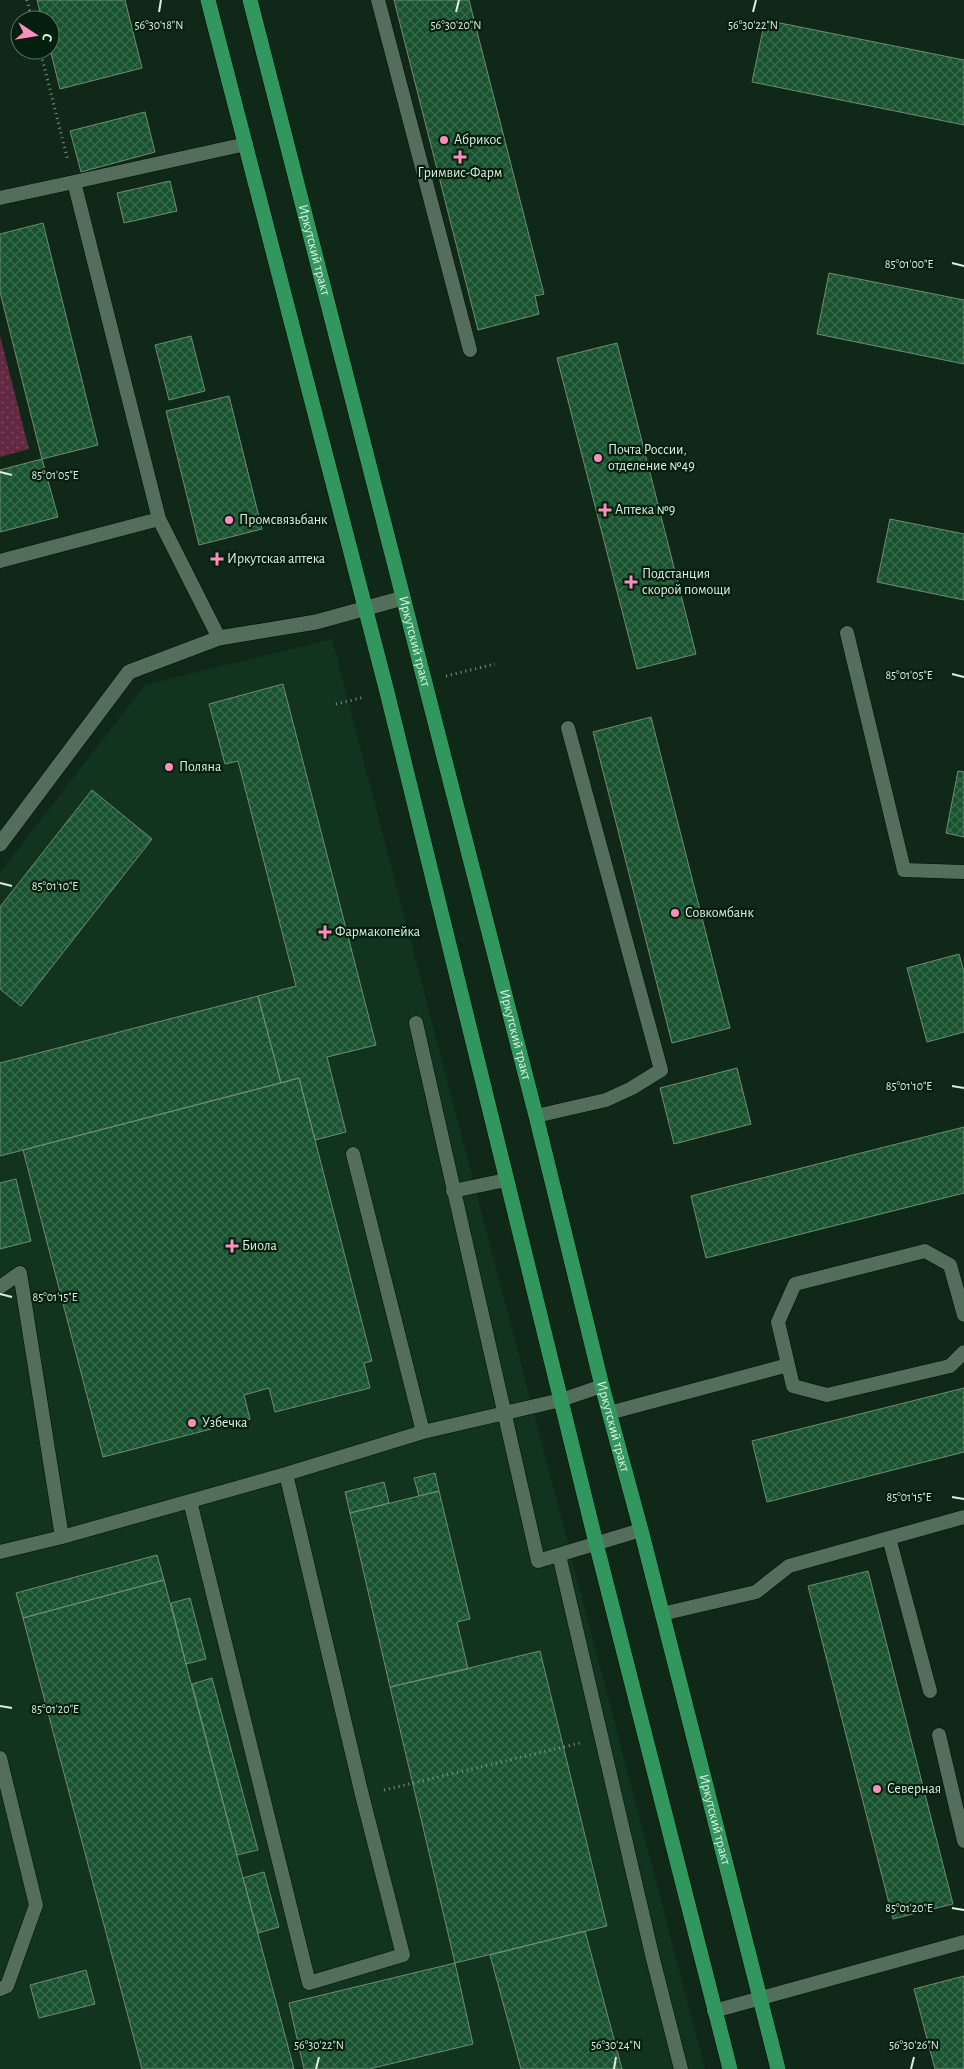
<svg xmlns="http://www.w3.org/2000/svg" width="964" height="2069" font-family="'Alegreya Sans',sans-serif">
	<defs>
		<pattern id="grass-dots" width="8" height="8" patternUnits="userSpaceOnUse" patternTransform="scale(1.25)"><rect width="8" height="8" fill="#632842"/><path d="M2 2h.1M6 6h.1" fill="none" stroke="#79485d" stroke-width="1.8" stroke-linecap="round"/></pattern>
		<pattern id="building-cross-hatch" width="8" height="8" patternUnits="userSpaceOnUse" patternTransform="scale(1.25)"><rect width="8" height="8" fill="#18522f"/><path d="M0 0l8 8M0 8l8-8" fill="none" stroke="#396b4d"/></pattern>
	</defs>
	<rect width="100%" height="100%" fill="#0f2817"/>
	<path fill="#12331e" d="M332,639L705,2069H0V872L145,685Z"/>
	<path fill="url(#grass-dots)" d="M0,336L29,449L0,457Z"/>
	<path fill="url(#building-cross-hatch)" stroke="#6f8b76" d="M37,0H125L142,68L60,89L50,49V20H42Z
		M394,0H469L544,294L535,296L539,314L478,330Z
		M765,20L964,60V125L752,82Z
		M145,112L155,152L81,172L70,131Z
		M170,181L177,211L124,223L117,193Z
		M43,223L98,445L42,459L0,292V234Z
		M829,273L964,300V364L817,334Z
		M191,336L205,391L169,400L155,345Z
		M617,343L696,654L637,669L557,358Z
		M229,396L262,529L199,545L166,411Z
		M42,459L58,517L0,532V470Z
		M890,519L964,534V600L877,582Z
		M283,684L376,1045L327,1057L346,1132L315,1140L299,1078L281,1083L258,996L296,986L238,761L225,764L209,704Z
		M651,717L730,1028L672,1043L593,732Z
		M958,771L964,772V837L946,833Z
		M92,790L152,839L21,1006L0,989V907Z
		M959,954L964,972V1032L927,1042L907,968Z
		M258,996L281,1083L0,1156V1063Z
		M737,1068L751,1124L674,1144L660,1088Z
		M299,1078L372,1361L364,1363L370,1388L275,1412L269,1388L244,1395L250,1419L103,1457L23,1150Z
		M964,1127V1193L706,1258L691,1196Z
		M16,1179L31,1241L0,1249V1183Z
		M964,1388V1452L767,1502L752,1441Z
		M435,1473L439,1491L419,1496L414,1478Z
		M384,1482L389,1503L350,1513L345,1492Z
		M439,1491L470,1619L457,1622L468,1669L390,1687L350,1513Z
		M157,1555L164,1580L23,1618L16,1593Z
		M868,1571L953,1904L893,1919L808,1586Z
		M164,1580L186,1664L294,2069H142L23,1618Z
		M190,1598L206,1659L186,1664L171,1603Z
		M540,1651L607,1926L455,1963L390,1687Z
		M212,1678L258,1850L237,1855L192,1684Z
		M264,1872L279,1927L258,1933L243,1878Z
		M585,1931L622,2069H521L490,1955Z
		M455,1963L473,2044L369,2069H304L289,2003Z
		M86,1970L95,2004L39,2018L30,1985Z
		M964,1976V2069H935L914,1989Z"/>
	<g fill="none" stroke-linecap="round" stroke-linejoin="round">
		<g stroke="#001103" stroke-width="15">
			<path id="lane" d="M378,0L470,350
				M74,182L246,144
				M0,198L74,182L159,519
				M0,561L159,519L219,638
				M847,633L904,870L964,872
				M416,1023L538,1561L641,1530
				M536,1116L606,1100L632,1088L661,1070L568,728
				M353,1154L423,1432
				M453,1191L506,1180
				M0,1287L20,1273L62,1537
				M964,1315L950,1265L925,1251L795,1284L778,1322L793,1386L827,1395L950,1366L964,1352
				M609,1413L788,1365
				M190,1501L309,1983L403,1955L362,1795L286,1474
				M889,1538L930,1691
				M0,1552L62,1537L286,1474L423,1432L561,1400L602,1386
				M559,1555L653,1959L681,2069
				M662,1614L756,1592L789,1566L964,1517
				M939,1735L964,1841
				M0,1758L36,1905L7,1986L0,1989
				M714,2011L964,1942"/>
		</g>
		<g stroke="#001103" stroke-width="16">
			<path id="street" d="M0,844L129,672L219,638L316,622L403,598"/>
		</g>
		<g stroke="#001103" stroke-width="16">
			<g id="primary">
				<path d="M208,0L387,692L596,1543L730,2069"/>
				<path id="s1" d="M250,0L536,1116L602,1386L641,1530L778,2069"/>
			</g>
		</g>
		<path stroke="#7e9284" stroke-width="3" stroke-dasharray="1 4" stroke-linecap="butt" d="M27,0L32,20
			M40,50L68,161
			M446,676L495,664
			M336,704L365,697
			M384,1790L580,1743"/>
		<use href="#lane" stroke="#536e5a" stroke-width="14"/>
		<use href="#street" stroke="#536e5a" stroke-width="15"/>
		<use href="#primary" stroke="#32965f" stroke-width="15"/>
	</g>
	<path fill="none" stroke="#deeee2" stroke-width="2" d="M159,12L161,0M456,12L459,0M753,12L756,0M952,263L964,266M0,472L12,475M952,674L964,677M0,883L12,886M952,1086L964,1088M0,1294L12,1297M952,1497L964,1499M0,1706L12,1708M952,1908L964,1910M316,2069L319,2057M614,2069L616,2057M911,2069L914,2057"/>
	<g fill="#fe8ebc" stroke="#051f0e" stroke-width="2">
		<circle cx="444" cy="140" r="5"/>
		<path d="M457.5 149.5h5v5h5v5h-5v5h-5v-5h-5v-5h5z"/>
		<circle cx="598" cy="458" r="5"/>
		<path d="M602.5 502.5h5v5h5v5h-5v5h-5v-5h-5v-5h5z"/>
		<circle cx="229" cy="520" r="5"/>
		<path d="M214.5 551.5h5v5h5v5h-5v5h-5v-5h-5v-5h5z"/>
		<path d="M628.5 574.5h5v5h5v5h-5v5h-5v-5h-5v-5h5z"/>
		<circle cx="169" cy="767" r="5"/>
		<circle cx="675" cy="913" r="5"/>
		<path d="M322.5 924.5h5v5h5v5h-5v5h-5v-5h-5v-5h5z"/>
		<path d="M229.5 1238.5h5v5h5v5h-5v5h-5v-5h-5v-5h5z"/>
		<circle cx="192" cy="1423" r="5"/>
		<circle cx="877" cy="1789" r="5"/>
	</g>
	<g text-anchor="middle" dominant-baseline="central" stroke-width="4.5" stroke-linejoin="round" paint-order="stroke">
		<g font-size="14" fill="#deeee2" stroke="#051f0e" text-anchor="start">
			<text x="454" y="140">Абрикос</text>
			<text x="460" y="173" text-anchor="middle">Гримвис-Фарм</text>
			<text x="608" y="450">Почта России,<tspan x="608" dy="16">отделение №49</tspan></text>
			<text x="615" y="510">Аптека №9</text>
			<text x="239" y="520">Промсвязьбанк</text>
			<text x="227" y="559">Иркутская аптека</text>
			<text x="642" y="574">Подстанция<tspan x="642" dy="16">скорой помощи</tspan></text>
			<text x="179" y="767">Поляна</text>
			<text x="685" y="913">Совкомбанк</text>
			<text x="335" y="932">Фармакопейка</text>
			<text x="242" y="1246">Биола</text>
			<text x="202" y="1423">Узбечка</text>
			<text x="887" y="1789">Северная</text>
		</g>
		<g font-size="14" fill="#deeee2" stroke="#051f0e">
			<text stroke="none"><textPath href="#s1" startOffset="258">Иркутский тракт</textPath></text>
			<text stroke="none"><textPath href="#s1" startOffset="662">Иркутский тракт</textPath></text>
			<text stroke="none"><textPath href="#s1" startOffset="1068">Иркутский тракт</textPath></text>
			<text stroke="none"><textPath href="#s1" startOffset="1472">Иркутский тракт</textPath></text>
			<text stroke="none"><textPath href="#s1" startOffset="1878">Иркутский тракт</textPath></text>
		</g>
	</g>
	<g font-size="12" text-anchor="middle" fill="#deeee2" stroke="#051f0e" stroke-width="4.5" stroke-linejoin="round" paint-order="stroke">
		<text x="159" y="29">56°30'18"N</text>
		<text x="456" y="29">56°30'20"N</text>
		<text x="753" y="29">56°30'22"N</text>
		<text x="909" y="268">85°01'00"E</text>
		<text x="55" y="479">85°01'05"E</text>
		<text x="909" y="679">85°01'05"E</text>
		<text x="55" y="890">85°01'10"E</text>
		<text x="909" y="1090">85°01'10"E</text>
		<text x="55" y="1301">85°01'15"E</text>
		<text x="909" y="1501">85°01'15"E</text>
		<text x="55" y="1713">85°01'20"E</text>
		<text x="909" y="1912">85°01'20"E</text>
		<text x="319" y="2049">56°30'22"N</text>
		<text x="616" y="2049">56°30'24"N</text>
		<text x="914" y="2049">56°30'26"N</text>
	</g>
	<g transform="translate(35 35) rotate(102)"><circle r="24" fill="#051f0e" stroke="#5c7263"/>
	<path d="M0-4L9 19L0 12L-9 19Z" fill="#fe8ebc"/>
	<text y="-8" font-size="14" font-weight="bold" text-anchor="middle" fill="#deeee2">С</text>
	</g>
</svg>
